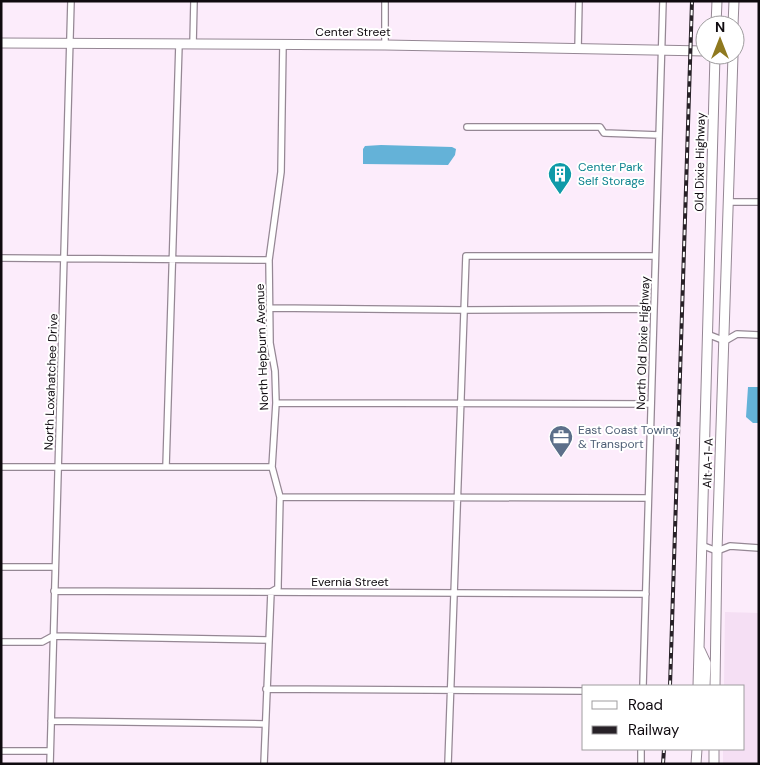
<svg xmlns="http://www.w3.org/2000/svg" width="760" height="765" font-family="'DM Sans',sans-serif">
	<rect width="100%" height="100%" fill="#fcecfb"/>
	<path fill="#f5dff4" d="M725,612L759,613V764H723V749H744V686H724Z"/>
	<path fill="#64b2d8" d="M381,145L452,147L456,149L455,155L448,165L363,164V149L365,146Z
		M748,387H759V423H753L746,417Z"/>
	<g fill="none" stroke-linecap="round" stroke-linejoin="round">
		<g stroke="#958794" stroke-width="8">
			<path id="street" d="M385,1V45
				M193,44L194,1
				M578,49L579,1
				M467,127H600L604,133L659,135
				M729,202H759
				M1,258L269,260
				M270,308L464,310L654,309
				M707,334L725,341L737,334L759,335
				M276,403L651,404
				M1,467H272
				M166,467L179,44
				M280,497L648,498
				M701,545L717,551L730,546L759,548
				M1,567H55
				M54,591L646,594
				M1,642H42L53,636L268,640
				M643,686L663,1
				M266,689L584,691
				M51,721L265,724
				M1,751H50
				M50,764L71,1
				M264,764L271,592L278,588V584L280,497L272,467L276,403L275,371L270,343L269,260L281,172L283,44
				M448,764L466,256H655
				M641,764V749"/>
		</g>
		<g stroke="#958794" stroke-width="11">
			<path id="secondary" d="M1,43L385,45L705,51"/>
		</g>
		<g stroke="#958794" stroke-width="11">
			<path id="primary" d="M716,25L717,1
				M733,25L734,1
				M700,650L706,663L705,686
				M698,686L715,55
				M715,686L717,551L733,55
				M696,764L697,749
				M714,764V749"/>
		</g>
		<use href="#street" stroke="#fff" stroke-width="5.5"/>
		<use href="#secondary" stroke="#fff" stroke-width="9"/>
		<use href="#primary" stroke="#fff" stroke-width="9"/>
		<g stroke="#272127" stroke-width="4">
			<path id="rail" d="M670,686L692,1
				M663,764L664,749"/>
		</g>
		<use href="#rail" stroke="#fff" stroke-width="2" stroke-dasharray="5.5" stroke-linecap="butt"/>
	</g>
	<defs>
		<g id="building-pin" transform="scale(1.25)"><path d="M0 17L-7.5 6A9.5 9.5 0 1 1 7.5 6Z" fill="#0f9aa8" stroke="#fff"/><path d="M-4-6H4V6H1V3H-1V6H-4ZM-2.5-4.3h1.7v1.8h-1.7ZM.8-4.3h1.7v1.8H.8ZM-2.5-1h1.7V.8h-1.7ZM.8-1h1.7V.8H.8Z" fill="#fff"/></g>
		<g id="office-pin" transform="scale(1.25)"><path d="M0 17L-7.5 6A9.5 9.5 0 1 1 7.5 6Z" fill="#5c6f8a" stroke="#fff"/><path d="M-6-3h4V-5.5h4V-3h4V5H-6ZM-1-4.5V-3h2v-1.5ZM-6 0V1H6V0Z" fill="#fff"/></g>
	</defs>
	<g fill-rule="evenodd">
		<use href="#building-pin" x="560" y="174"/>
		<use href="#office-pin" x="561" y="437"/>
	</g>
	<g text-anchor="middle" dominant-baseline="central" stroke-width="4" stroke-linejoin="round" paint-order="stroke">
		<g font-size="12" fill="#0f0a0f" stroke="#fff">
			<text x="353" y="32">Center Street</text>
			<text transform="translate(700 162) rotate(-89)">Old Dixie Highway</text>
			<text transform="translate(643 343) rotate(-88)">North Old Dixie Highway</text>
			<text transform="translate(262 347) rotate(-92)">North Hepburn Avenue</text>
			<text transform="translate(51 382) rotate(-88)">North Loxahatchee Drive</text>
			<text transform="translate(708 463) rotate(-88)">Alt A-1-A</text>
			<text x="350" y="582">Evernia Street</text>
		</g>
		<g font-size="12" fill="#0d838f" stroke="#fff" text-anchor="start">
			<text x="578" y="167">Center Park<tspan x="578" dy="14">Self Storage</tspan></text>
		</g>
		<g font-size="12" fill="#4e5e75" stroke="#fff" text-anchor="start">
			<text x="578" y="430">East Coast Towing<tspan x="578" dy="14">&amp; Transport</tspan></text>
		</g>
	</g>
	<rect width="760" height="765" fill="none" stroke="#0f0a0f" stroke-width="5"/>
	<rect x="582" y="685" width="162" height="65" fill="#ffffff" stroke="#9f9d9f"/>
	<rect x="592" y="701" width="25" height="8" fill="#ffffff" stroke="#9f9d9f"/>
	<text x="628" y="710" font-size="15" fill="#0f0a0f">Road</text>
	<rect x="592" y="726" width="25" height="8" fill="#272127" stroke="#9f9d9f"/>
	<text x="628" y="735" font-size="15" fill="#0f0a0f">Railway</text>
	<g transform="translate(720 40)"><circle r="24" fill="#ffffff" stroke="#9f9d9f"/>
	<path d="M0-4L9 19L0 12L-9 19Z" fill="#8f791f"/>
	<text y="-8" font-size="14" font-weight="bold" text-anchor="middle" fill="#0f0a0f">N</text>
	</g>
</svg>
